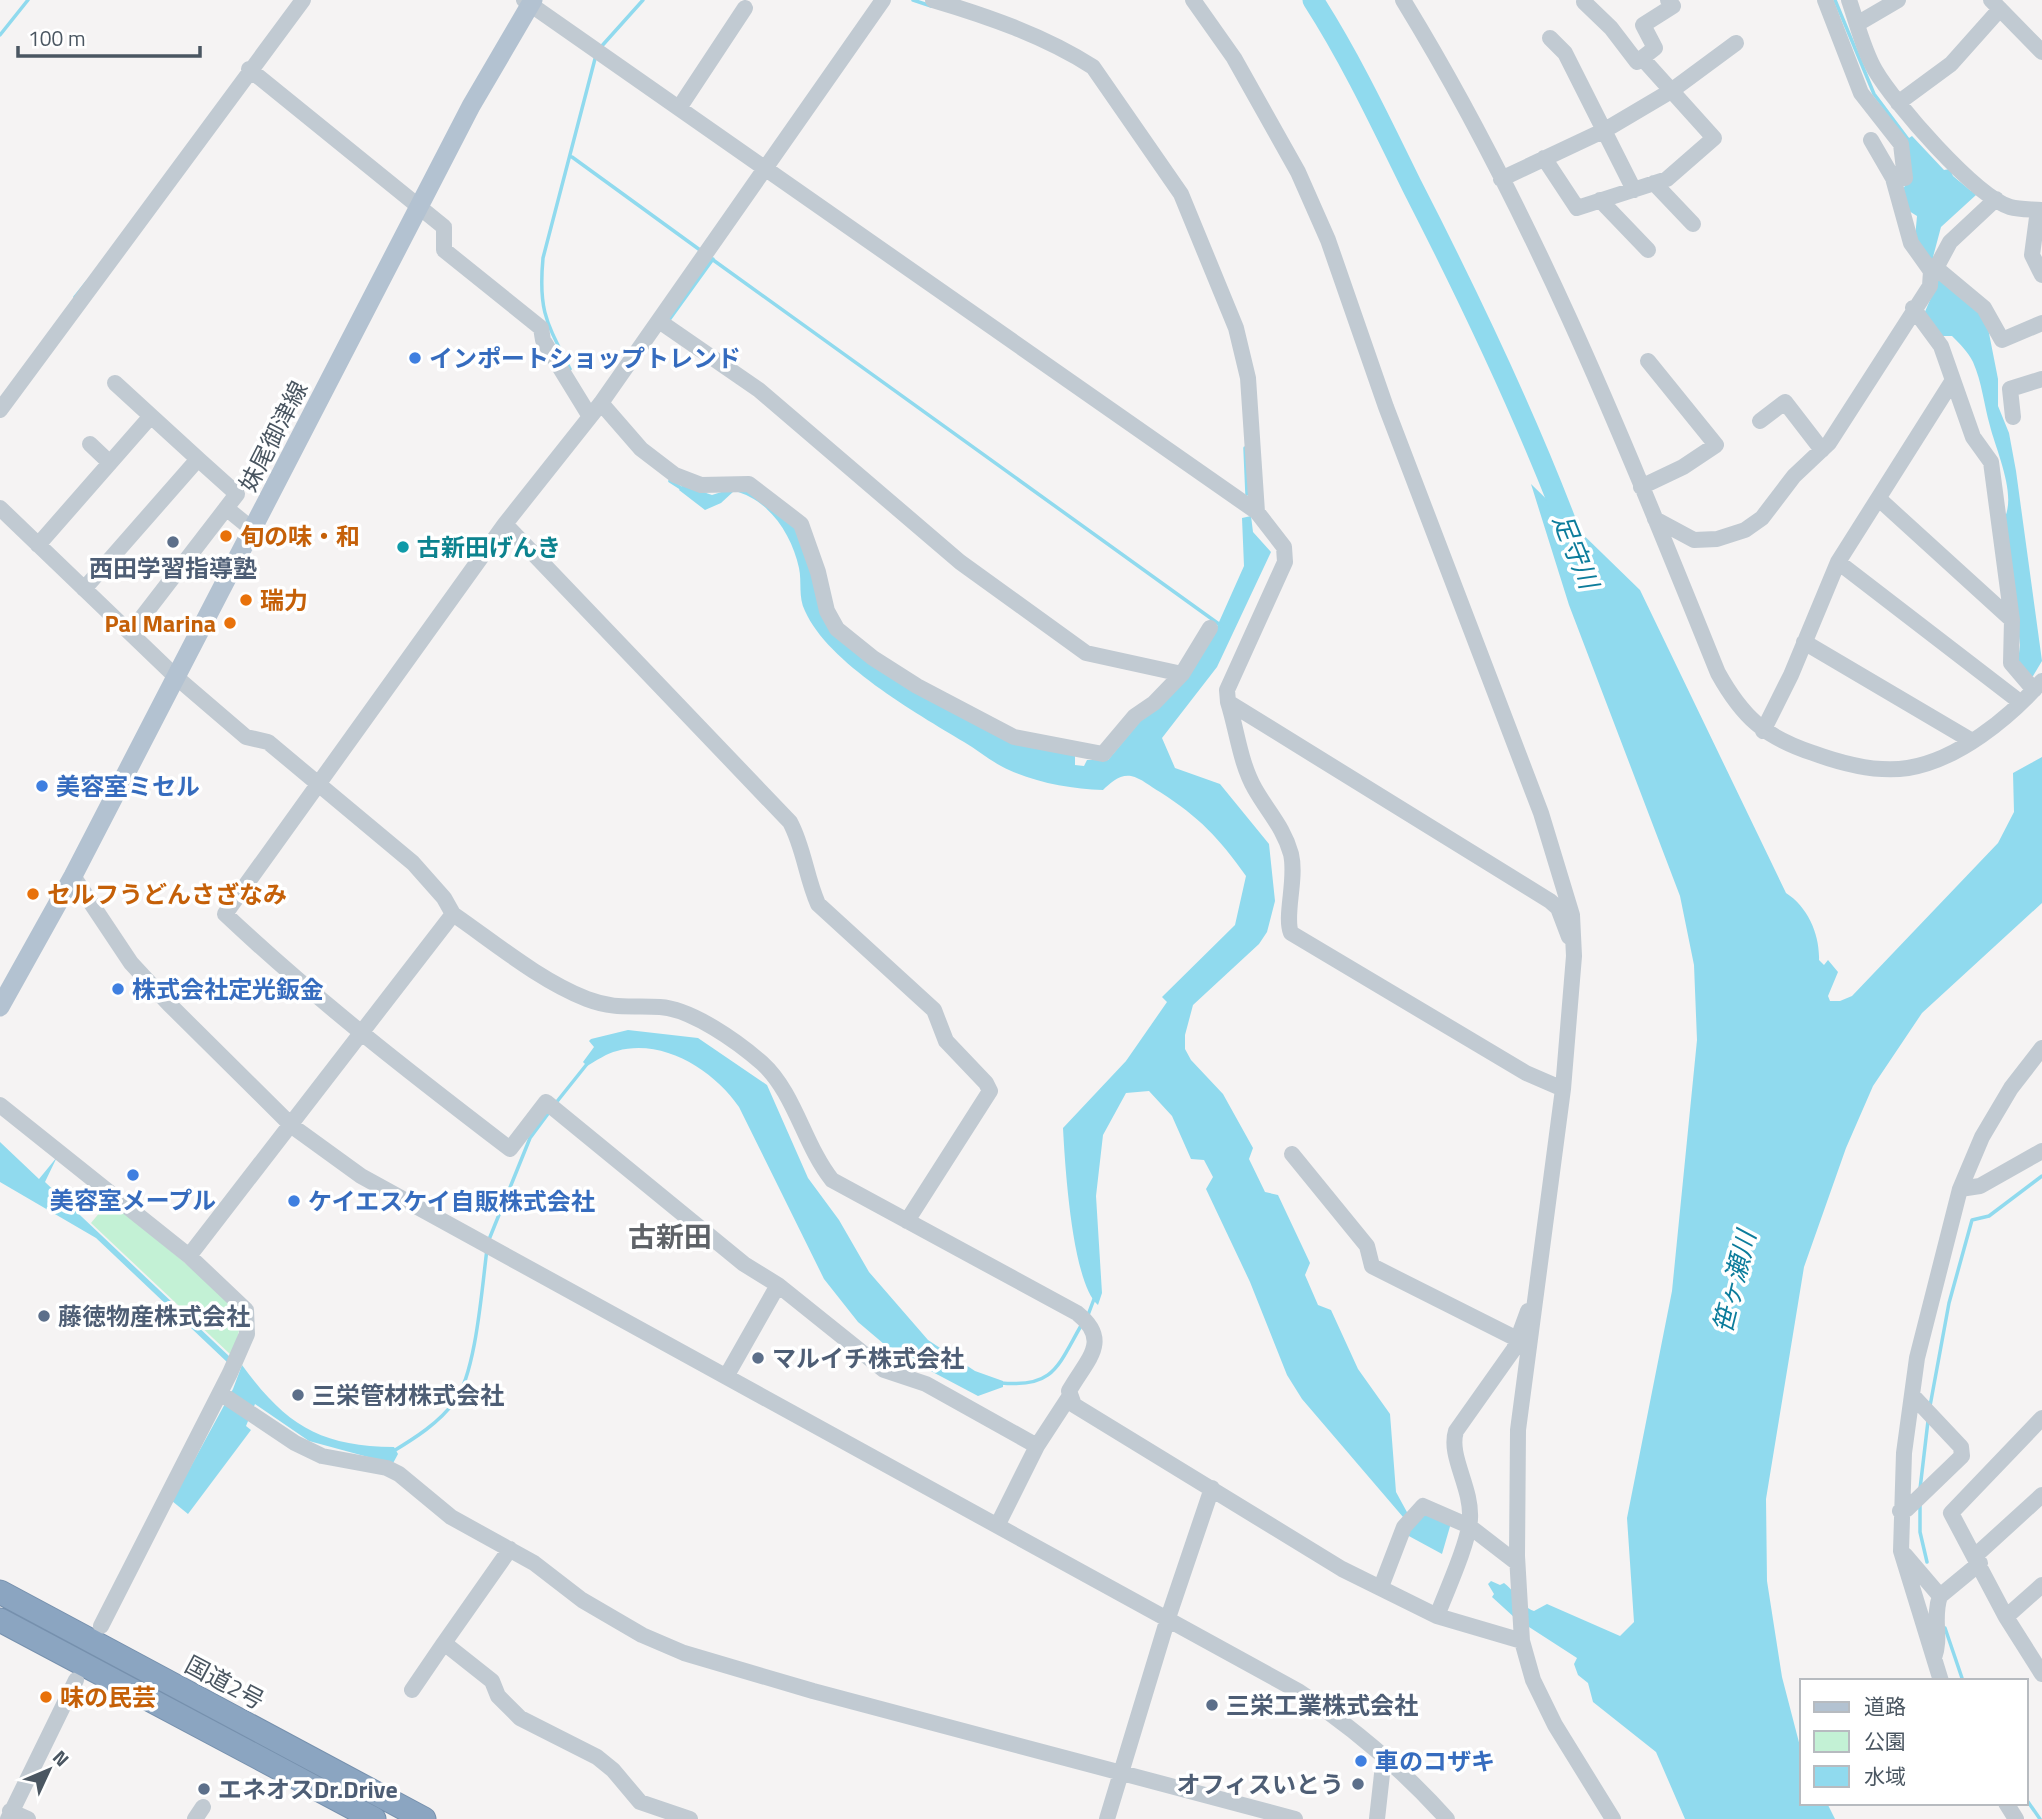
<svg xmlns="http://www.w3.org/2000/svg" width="2042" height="1819" font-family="'Titillium Web','Noto Sans JP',sans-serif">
	<rect width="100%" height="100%" fill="#f5f3f3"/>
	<path fill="#c3f1d5" d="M110,1200L235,1305C244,1322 238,1339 231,1355L91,1223Z"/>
	<path fill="#90daee" d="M1912,136L1944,170L1950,169L1953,176L1971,191L1977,190L1976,195L1941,227L1933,257L1987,323L1998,379V406L2009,433L2016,471L2042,661L2033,676H2026L2018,661L2020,645L2005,517C2016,493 1996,450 1990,426C1984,405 1982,382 1973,362C1968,352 1960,344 1952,336H1941L1924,314L1936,286L1915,238L1917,216L1909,211L1903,189L1910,178L1903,142Z
		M1531,484L1640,590L1786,893C1808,907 1820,935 1819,960L1824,965L1828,960L1838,972L1828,996L1830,1001H1840L1852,996L1998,843L2014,812L2013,773L2042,757V903L1922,1013L1873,1086L1846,1148L1804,1267L1766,1499L1767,1581L1782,1677L1802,1754V1803H1827L1835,1819H1685L1656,1752L1593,1702L1588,1683L1578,1675L1574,1664L1577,1658L1515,1618L1492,1597L1494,1594L1488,1584L1491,1581L1500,1585L1504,1583C1515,1591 1522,1607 1534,1611L1547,1604L1620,1636L1634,1622L1627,1518L1672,1291L1697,1040L1694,965L1680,896L1569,605Z
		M683,485L712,495L743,485L801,530L831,629L1020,745L1075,756V765L1084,766L1087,760H1108L1215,631L1244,566L1242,518L1251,516L1253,532L1271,552L1217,667L1162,738L1175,768L1220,784L1269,844L1275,901L1267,932L1259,944L1193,1005L1185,1035V1049L1191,1060L1223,1094L1253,1148L1249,1159L1265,1192L1278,1195L1310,1263L1305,1275L1318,1305L1331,1310L1358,1369L1390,1414L1396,1492L1408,1514L1403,1517L1302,1399L1287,1375L1250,1282L1206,1189L1213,1177L1204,1160L1191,1159L1172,1116L1149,1091L1126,1093L1103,1135L1096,1196L1102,1293L1098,1305C1072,1283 1065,1164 1063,1128L1126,1061L1167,1002L1162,997L1235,925L1246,876C1218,837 1200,818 1160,792C1151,787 1141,778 1131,776C1120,774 1110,783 1103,790C1072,789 1037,783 1009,770C993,763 979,751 964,742C916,713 828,663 805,611C798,597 802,582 799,568C792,535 769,499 734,491L721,503L705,510L679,490Z
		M628,1030L698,1038L767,1085L808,1178L839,1220L869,1272L928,1340L975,1371L1003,1381V1387L978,1396L891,1350L858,1322L824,1279L739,1107C714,1071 664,1038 617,1051C607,1053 596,1061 587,1066L583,1062L594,1047L589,1041L591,1039Z
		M0,1142L39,1179L57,1157L45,1182L230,1357L228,1363L96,1238L0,1182Z
		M242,1365C286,1425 319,1446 394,1447L398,1454L391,1467L368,1457L309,1441L255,1404L246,1426L251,1430L188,1514L172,1501L233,1389Z
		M1424,1511L1451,1523L1442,1554L1407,1535Z"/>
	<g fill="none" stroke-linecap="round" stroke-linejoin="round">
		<path stroke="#90daee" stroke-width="3.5" d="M913,0L931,6
			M1835,0L1874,94L1910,142
			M0,35L28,0
			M600,48L643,0
			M572,157L700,250
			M709,257L1223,627
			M75,297L87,282
			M669,320L713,259
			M570,369C547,323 538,312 543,258L596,55
			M1245,448L1247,494
			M670,481L684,490
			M555,1104L587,1064
			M488,1242L530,1138L550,1111
			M1088,1315L1094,1299
			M1001,1383C1055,1388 1058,1365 1082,1324
			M1930,1406L1949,1303L1972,1220L1989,1216L2042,1176
			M392,1452C415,1438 439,1423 455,1401C476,1373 482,1287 487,1249
			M1920,1489L1928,1421
			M1920,1504V1532L1927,1562
			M1945,1628L1963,1681
			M2026,1799L2040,1819"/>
		<path stroke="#90daee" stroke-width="21" d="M1313,0C1351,59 1382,125 1413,188C1472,303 1528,420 1573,541"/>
		<g stroke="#7690ad" stroke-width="25">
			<path id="highway" d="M0,1592L424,1819
				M0,1620L374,1819"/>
		</g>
		<path stroke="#c1cad2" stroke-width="16" d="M524,0L1257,512L1284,547L1285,562L1227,690L1228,702C1237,730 1240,763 1255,789C1268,812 1284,828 1291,854C1297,879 1284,916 1291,933L1526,1073L1563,1089
			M883,0L601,403L505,524L225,914C315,999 412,1074 510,1149L546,1102L744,1264L778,1285L884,1370L926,1384L1037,1446
			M933,0C987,16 1045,36 1093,67L1181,194L1236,328L1248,378L1257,512
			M1193,0L1234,58L1298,172L1328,240L1386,407L1541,813L1572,915L1574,956L1563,1089L1518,1430L1517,1556L1522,1641L1533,1680L1555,1725L1613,1819
			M1403,0C1533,212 1625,443 1718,673C1743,718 1765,737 1813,753C1843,764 1877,773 1908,768C1958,760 2009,718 2042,681
			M1825,0L1861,93L1901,144L1905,178
			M1849,0C1857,23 1863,49 1875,70C1894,103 1975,196 2010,207C2020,210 2032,209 2042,210
			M1991,0L2042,52
			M1584,2L1611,28L1637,62L1655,48L1643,25L1673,6L1668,0
			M1857,24L1898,0
			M1550,38L1565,53L1634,190
			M249,69L444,227V250L541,328L543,340L589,415
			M1898,103L1951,64L2000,9
			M679,108L745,8
			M1544,158L1577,208L1667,179L1714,138L1642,58
			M1501,179L1605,130L1671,91L1736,43
			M1654,183L1693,224
			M1600,200L1648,250
			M2038,210L2032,255L2042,275
			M1936,268L1984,308L2002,340L2042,323
			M1931,271L1936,268L1950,242L1996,199
			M1913,308L1941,346L1973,437L1991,462L2012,620L2011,663L2034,690
			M659,321L759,390L960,562L1086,653L1182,674
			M115,383L151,416
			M601,403L641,449L675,475L701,485L749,484L801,524L818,572L827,611L837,629L873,658L917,686L1014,737L1103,754L1135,716L1154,703L1182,674L1210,628
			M0,410L303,0
			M2013,417L2010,389L2042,379
			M1760,421L1785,402L1822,450
			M90,444L110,463
			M1641,487L1683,467L1716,445L1648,361
			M1879,499L2012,620
			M0,508L176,677L246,737L268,742L413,863L444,898L453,914C495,943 539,980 587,999C616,1010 632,1005 660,1007C692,1009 738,1042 762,1063C795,1093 804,1145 832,1180L1077,1313C1112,1341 1087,1359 1069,1391L1074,1405L1342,1569L1437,1616L1522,1641
			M226,508L253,530
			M1655,519L1694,540L1717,539L1745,530L1762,518L1794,476L1829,443L1930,286L1931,271L1911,243L1893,178L1871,140
			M505,524L790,822C804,848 806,877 818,904L934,1010L946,1041L986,1083L990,1091L907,1221
			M38,545L151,416L198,459L84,589
			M1838,562L2020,702
			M130,633L237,494L198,459
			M1804,642L1972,741
			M1228,702L1550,901L1558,908L1569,937
			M1763,731L1791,675L1838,562L1953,380
			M73,876L131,963L169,1004L292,1126L361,1176L1298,1691C1354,1728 1402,1769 1447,1819
			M0,1105L189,1256L246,1310L247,1334L230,1373L101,1626
			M1292,1154L1367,1246L1372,1266L1517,1339
			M1960,1189L1980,1186L2042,1151
			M189,1256L453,914
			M727,1375L778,1285
			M220,1393L295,1443L322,1456L387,1468L399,1474L451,1517L534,1563L582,1600L642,1635L684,1653L813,1691L1295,1819
			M2042,1418L1951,1513L2006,1617L2042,1674
			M1900,1511L1907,1509L1962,1456L1961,1447L1912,1395
			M998,1524L1037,1446L1069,1397
			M510,1549L444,1643L492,1681L498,1696L520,1718L597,1757L613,1770L640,1802L690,1819
			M1905,1555L1940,1596C1932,1619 1942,1636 1934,1658
			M1975,1556L2042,1495
			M1381,1587L1404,1527L1423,1506L1469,1526L1517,1563
			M1940,1596L1980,1563
			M1437,1616C1446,1592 1469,1542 1470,1519C1472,1487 1448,1456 1456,1431L1514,1349L1528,1311
			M2006,1617L2042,1585
			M1941,1681L1901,1551L1904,1453L1917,1358L1960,1189L1982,1137L2011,1088L2042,1048
			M412,1690L444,1643
			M2006,1803L2016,1819
			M10,1811L28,1819
			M8,1819L76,1680
			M195,1819L203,1807
			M1107,1819L1168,1618L1212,1488
			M1377,1819L1384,1756"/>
		<path stroke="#b3c2d1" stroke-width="19" d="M0,1007L73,876L471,106L533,0"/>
		<use href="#highway" stroke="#8ba5c1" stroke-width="23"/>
	</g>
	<g fill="#3f7fe0" stroke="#fff" stroke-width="2.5">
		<circle cx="415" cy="358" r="7"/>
		<circle cx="42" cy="786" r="7"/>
		<circle cx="118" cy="989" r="7"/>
		<circle cx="133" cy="1175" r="7"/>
		<circle cx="294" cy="1201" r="7"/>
		<circle cx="1361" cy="1761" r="7"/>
	</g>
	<g fill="#e8710a" stroke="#fff" stroke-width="2.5">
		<circle cx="226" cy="536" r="7"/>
		<circle cx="246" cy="600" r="7"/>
		<circle cx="230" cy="623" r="7"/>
		<circle cx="33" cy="894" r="7"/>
		<circle cx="46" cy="1697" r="7"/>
	</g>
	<g fill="#5c6f8a" stroke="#fff" stroke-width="2.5">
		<circle cx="173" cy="542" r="7"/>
		<circle cx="44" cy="1316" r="7"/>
		<circle cx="758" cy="1358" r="7"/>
		<circle cx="298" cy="1395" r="7"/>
		<circle cx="1212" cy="1705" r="7"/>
		<circle cx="1358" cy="1784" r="7"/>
		<circle cx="204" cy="1789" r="7"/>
	</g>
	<circle fill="#0f9aa8" stroke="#fff" stroke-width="2.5" cx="403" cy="547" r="7"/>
	<g text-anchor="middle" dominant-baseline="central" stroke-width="7" stroke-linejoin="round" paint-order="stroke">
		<g font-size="24" font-weight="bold" fill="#366cbe" stroke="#fff" text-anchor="start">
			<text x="429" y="358">インポートショップトレンド</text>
			<text x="56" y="786">美容室ミセル</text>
			<text x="132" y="989">株式会社定光鈑金</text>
			<text x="133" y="1200" text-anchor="middle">美容室メープル</text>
			<text x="308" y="1201">ケイエスケイ自販株式会社</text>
			<text x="1375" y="1761">車のコザキ</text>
		</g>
		<g font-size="24" fill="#4a5661" stroke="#fff">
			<text transform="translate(273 436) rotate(-63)">妹尾御津線</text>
			<text transform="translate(225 1682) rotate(28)">国道2号</text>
		</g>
		<g font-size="24" font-weight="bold" fill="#c56008" stroke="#fff" text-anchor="start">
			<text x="240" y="536">旬の味・和</text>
			<text x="260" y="600">瑞力</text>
			<text x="216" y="623" text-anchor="end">Pal Marina</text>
			<text x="47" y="894">セルフうどんさざなみ</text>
			<text x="60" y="1697">味の民芸</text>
		</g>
		<g font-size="24" font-weight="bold" fill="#0d838f" stroke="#fff" text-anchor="start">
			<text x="417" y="547">古新田げんき</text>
		</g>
		<g font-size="24" font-weight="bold" fill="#4e5e75" stroke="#fff" text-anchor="start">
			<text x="173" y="568" text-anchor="middle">西田学習指導塾</text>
			<text x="58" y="1316">藤徳物産株式会社</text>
			<text x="772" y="1358">マルイチ株式会社</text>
			<text x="312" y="1395">三栄管材株式会社</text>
			<text x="1226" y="1705">三栄工業株式会社</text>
			<text x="1344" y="1784" text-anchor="end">オフィスいとう</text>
			<text x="218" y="1789">エネオスDr.Drive</text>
		</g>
		<g font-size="26" font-style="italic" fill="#0c7c9b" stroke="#fff">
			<text transform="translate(1576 551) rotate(68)">足守川</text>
			<text transform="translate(1734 1282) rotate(-76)">笹ヶ瀬川</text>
		</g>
		<g font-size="28" font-weight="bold" fill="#5f6368" stroke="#fff">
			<text x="670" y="1236">古新田</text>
		</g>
	</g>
	<rect x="1800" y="1679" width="228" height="126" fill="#ffffff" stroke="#b7bbc0" stroke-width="2"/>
	<rect x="1814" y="1702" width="35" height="10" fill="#b3c2d1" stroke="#b7bbc0" stroke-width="2"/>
	<text x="1864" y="1714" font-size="21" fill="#4a5661">道路</text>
	<rect x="1814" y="1731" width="35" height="21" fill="#c3f1d5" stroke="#b7bbc0" stroke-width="2"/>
	<text x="1864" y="1749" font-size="21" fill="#4a5661">公園</text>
	<rect x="1814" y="1766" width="35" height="21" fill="#90daee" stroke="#b7bbc0" stroke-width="2"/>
	<text x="1864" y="1784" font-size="21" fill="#4a5661">水域</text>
	<g transform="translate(49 1770) rotate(46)" stroke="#ffffff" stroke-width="5" paint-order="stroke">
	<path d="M0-5L12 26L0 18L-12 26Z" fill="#4a5661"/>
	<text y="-10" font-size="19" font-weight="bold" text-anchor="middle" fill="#4a5661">N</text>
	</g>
	<path d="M18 46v10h182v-10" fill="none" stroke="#4a5661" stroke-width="3.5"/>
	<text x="28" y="46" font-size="21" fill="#4a5661" stroke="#ffffff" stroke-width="5" paint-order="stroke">100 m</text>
</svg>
